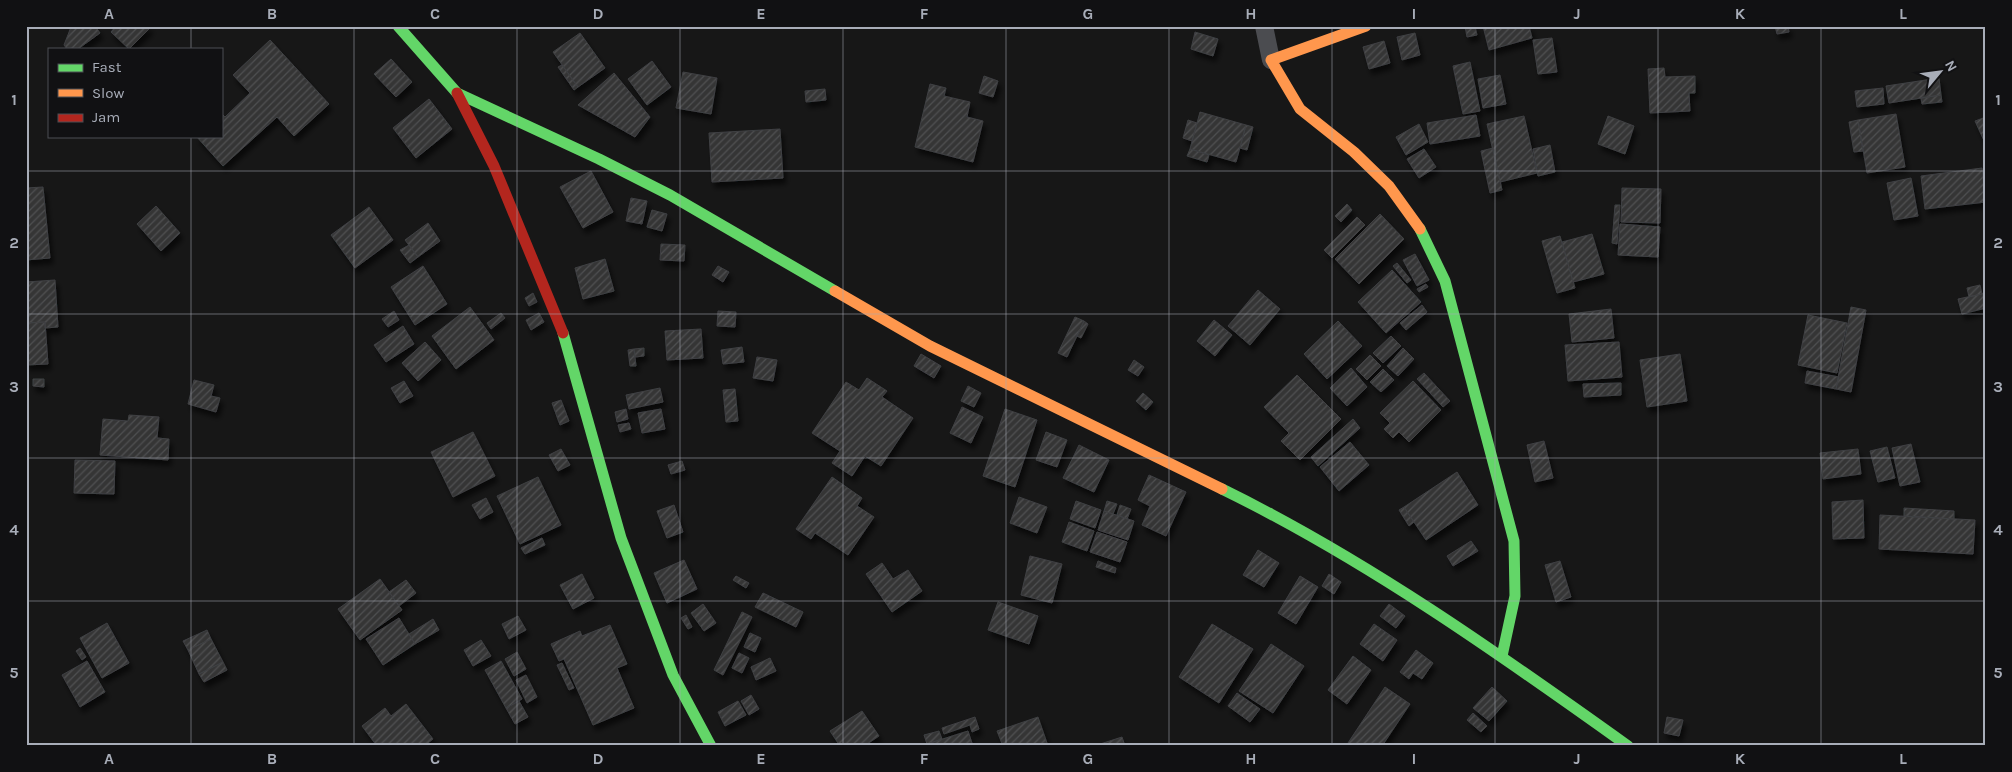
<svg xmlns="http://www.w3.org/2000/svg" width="2012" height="772" font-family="Karla,sans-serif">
	<defs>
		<pattern id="building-hatch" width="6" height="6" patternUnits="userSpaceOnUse" patternTransform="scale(1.25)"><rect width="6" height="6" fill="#353536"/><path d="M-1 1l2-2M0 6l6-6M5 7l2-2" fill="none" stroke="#4f5051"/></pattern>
		<filter id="shadow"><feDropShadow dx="3" dy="5.5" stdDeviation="2.5" flood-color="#0009"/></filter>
	</defs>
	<rect width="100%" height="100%" fill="#171717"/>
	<path fill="url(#building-hatch)" stroke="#3f4043" filter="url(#shadow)" d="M95,26L100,33L78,49H67L64,45L71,27Z
		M116,26H149L150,28L129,49L111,32Z
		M1465,26H1475L1477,35L1467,37Z
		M1483,26H1529L1532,38L1489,50Z
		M1775,26H1788L1789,32L1777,34Z
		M1195,32L1218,39L1213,56L1191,49Z
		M580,33L605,68L578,87L553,52Z
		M1415,33L1420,55L1402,60L1397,37Z
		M1552,38L1557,72L1538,74L1533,40Z
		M270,40L329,104L294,136L277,117L223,166L196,136H221V113L225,117L250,93L233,75Z
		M1384,41L1390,63L1369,69L1363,47Z
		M391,59L412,82L396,97L374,74Z
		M652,61L671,87L647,105L628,79Z
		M1470,62L1480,111L1463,114L1453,66Z
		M562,65L578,87L574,90L558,67Z
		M1664,68L1665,77L1695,76V93H1689L1690,111L1650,113L1648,69Z
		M683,72L717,78L711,114L676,108Z
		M614,73L650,117L635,137L578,105Z
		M1500,75L1506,104L1483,108L1478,79Z
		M984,76L998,81L993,97L979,93Z
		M1939,78L1941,95L1889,103L1886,86Z
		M930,84L946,88L944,96L970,102L967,117L983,121L973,162L915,147Z
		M1883,88L1884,104L1857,107L1855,91Z
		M825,89L826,100L806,102L805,91Z
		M1941,95L1942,102L1922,104L1921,98Z
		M429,99L452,129L416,158L393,128Z
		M1200,112L1246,125L1236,162L1190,149Z
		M1896,114L1905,167L1867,173L1858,120Z
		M1476,115L1480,136L1430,144L1427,123Z
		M1524,116L1537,173L1500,182L1487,124Z
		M1608,116L1634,126L1625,154L1598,144Z
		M1986,117V145L1975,121Z
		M1188,120L1197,123L1192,141L1183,138Z
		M1858,120L1863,151L1854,152L1849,122Z
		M1419,124L1428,142L1406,155L1396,137Z
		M1246,125L1253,127L1247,150L1240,148Z
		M780,129L783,178L712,182L709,133Z
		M1550,145L1555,172L1538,176L1533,149Z
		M1493,148L1502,190L1490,193L1481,151Z
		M1190,149L1209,155L1207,162L1187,156Z
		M1424,149L1436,167L1419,178L1407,159Z
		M1982,168L1986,202L1925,209L1921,176Z
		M591,171L613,212L583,228L560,187Z
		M1911,178L1918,216L1894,220L1887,183Z
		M43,187L50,258L26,260V188Z
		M1622,188L1661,189L1660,223L1621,222Z
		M631,198L647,201L642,224L626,221Z
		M1347,204L1352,210L1341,222L1335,216Z
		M1615,205H1620L1617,244L1612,243Z
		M156,206L180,233L161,251L137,224Z
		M369,207L393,240L355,268L331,235Z
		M652,210L667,214L662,231L647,227Z
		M1380,214L1404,239L1359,284L1335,259Z
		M1357,217L1365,225L1332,258L1324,250Z
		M428,223L440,241L418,257L405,240Z
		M1620,224L1660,227L1658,257L1618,255Z
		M1592,234L1604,274L1573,282L1562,242Z
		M1560,236L1575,288L1557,293L1542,241Z
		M661,244L685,245L684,261L660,260Z
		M409,245L418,257L410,263L400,250Z
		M1415,254L1429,280L1417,286L1403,260Z
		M605,259L614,291L583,299L575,268Z
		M1397,263L1411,280L1407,283L1393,266Z
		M423,266L447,304L415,325L391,287Z
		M718,266L729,272L723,282L712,275Z
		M1392,270L1421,302L1386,333L1358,302Z
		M55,280L58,327L45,328V322L26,323V282Z
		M1426,284L1428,287L1419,292L1417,289Z
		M1980,285L1982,294L1969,297L1967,288Z
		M1258,290L1280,309L1250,345L1228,326Z
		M533,293L537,302L529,306L525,298Z
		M1986,293V308L1962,314L1958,299Z
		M1422,305L1427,312L1406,330L1400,323Z
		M470,307L494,340L456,369L432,336Z
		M1851,307L1866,310L1851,392L1836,389Z
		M1611,309L1614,338L1572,342L1569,314Z
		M394,311L399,320L388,327L382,319Z
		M718,311L736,312L735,327L717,326Z
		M501,313L505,318L491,329L487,323Z
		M539,313L544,322L531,330L526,320Z
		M1808,315L1847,323L1837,373L1798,365Z
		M1075,317L1084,321L1067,357L1058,353Z
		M1214,320L1232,335L1215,356L1197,341Z
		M1084,321L1088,324L1081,338L1077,336Z
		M1338,321L1362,346L1327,379L1304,354Z
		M45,322L48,364L26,365V323Z
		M403,326L414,344L386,362L374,345Z
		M701,329L703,358L667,360L665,331Z
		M1391,336L1401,346L1383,363L1373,353Z
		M425,342L441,360L418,381L402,363Z
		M1619,342L1622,377L1568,381L1565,345Z
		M742,347L744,362L723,364L721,350Z
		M644,348V356L635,357L634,349Z
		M1403,348L1414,359L1398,376L1387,366Z
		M634,349L636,366H630L628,350Z
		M921,354L941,366L934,378L914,366Z
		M1680,354L1687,401L1647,407L1640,360Z
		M1370,355L1381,366L1367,380L1356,369Z
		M757,357L777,360L773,381L753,378Z
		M1134,360L1144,367L1138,376L1128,370Z
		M1351,368L1367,387L1347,406L1330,388Z
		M1383,369L1394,380L1381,392L1370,382Z
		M1807,371L1839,377L1836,389L1805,383Z
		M1424,373L1450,401L1443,407L1417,379Z
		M1297,375L1341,419L1300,460L1281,441L1289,433L1264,407Z
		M867,378L887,391L882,397L913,418L881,466L865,456L852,476L832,463L840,451L812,433L846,382L859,390Z
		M33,379H44V387L33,386Z
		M194,380L214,385L211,396L220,398L216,412L188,404Z
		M404,381L413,396L400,403L391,388Z
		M1413,381L1441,410L1409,442L1399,432L1393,438L1384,429L1390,423L1380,413Z
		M1621,383V395L1584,397L1583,384Z
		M968,386L981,393L974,407L961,401Z
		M660,388L663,402L629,409L626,395Z
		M735,389L738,421L726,422L723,390Z
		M1143,393L1153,402L1146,410L1136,401Z
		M561,400L569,421L560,425L552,403Z
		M962,407L983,417L971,443L950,433Z
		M626,409L628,419L617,422L615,412Z
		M661,409L665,429L642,433L638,413Z
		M1005,409L1037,420L1015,487L983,476Z
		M129,415L159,417L157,438L169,439L168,460L100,455L103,419L128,421Z
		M1353,419L1360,428L1318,466L1311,457Z
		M629,423L631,429L620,432L618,425Z
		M473,432L495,476L453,497L431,452Z
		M1046,432L1067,440L1057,467L1036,460Z
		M1544,441L1553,478L1535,482L1527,445Z
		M1350,442L1369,465L1339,491L1320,467Z
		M1911,444L1920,482L1900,486L1892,448Z
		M1079,445L1109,460L1094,492L1063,478Z
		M1887,447L1895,478L1878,482L1870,451Z
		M561,449L570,465L558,471L549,455Z
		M1858,449L1861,474L1823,479L1820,453Z
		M75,460L115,461L114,494L74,493Z
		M682,461L685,470L671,474L668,465Z
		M1457,472L1478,505L1426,540L1404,507Z
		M1149,475L1186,492L1166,536L1142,525L1150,506L1138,500Z
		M538,477L561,525L520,544L497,496Z
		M832,477L862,498L857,506L874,517L848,555L815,533L811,539L796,529Z
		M1019,497L1047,507L1037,533L1010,523Z
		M486,498L493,512L480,519L472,505Z
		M1863,500L1864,538L1833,539L1832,502Z
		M1076,501L1101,510L1095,528L1070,519Z
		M1107,501L1117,504L1113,514L1104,511Z
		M674,505L683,532L667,538L657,511Z
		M1120,505L1131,509L1127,519L1117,515Z
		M1404,507L1414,522L1409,526L1399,510Z
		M1904,508L1954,511V519L1904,516Z
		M1104,511L1134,521L1128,540L1098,530Z
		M1880,515L1975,520L1973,554L1879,549Z
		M1069,522L1094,531L1087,551L1062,542Z
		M1097,532L1127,542L1120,562L1090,552Z
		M542,538L545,545L525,554L521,548Z
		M1471,541L1478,551L1453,566L1447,556Z
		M1258,550L1279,563L1264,587L1243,575Z
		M1030,556L1062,564L1052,603L1021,595Z
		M684,560L697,589L667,603L654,573Z
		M1098,561L1116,568L1115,573L1096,567Z
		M1560,561L1571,597L1556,602L1545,565Z
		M882,563L893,579L908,570L922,591L892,612L866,574Z
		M582,574L594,598L573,609L560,585Z
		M1329,574L1341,582L1334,594L1322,586Z
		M736,576L749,583L746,588L733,580Z
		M1300,576L1318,587L1296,624L1278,613Z
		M380,579L402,610L360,640L338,609Z
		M406,580L416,593L399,606L389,592Z
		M763,593L803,612L796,627L755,607Z
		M998,602L1038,616L1029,644L988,630Z
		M703,604L716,623L704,631L691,613Z
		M1389,604L1405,616L1396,628L1380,616Z
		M742,612L752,617L723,675L714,670Z
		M686,615L692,627L688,629L681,618Z
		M518,616L526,630L509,639L502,624Z
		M399,618L415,644L383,665L366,639Z
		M433,619L439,630L415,644L409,634Z
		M107,623L129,663L102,678L80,638Z
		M1212,624L1253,649L1219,703L1179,677Z
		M1374,624L1397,640L1383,661L1360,644Z
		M610,625L627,664L617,668L634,708L593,725L564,659L559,661L551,644L580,631L582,636Z
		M207,630L211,639L188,650L183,641Z
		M750,633L761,638L755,652L744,647Z
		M211,639L223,662L199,674L188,650Z
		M481,640L491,656L473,666L464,650Z
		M1271,644L1304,666L1273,713L1239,691Z
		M80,648L86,657L82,660L76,651Z
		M1416,650L1433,663L1422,679L1413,673L1409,679L1400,672Z
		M517,652L526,669L514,676L505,659Z
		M739,653L749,658L742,673L732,668Z
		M1353,656L1371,670L1347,704L1328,690Z
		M770,658L776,671L756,680L751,667Z
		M87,661L105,692L80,707L62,675Z
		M501,661L522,699L506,708L485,670Z
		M223,662L227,670L204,682L199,674Z
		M562,663L574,688L569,690L557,665Z
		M526,675L537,697L527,703L516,680Z
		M1385,687L1410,704L1382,746H1346Z
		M1492,687L1507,701L1489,721L1473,708Z
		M1237,693L1260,709L1250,722L1228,706Z
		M751,695L759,709L749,715L741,701Z
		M519,701L528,717L515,724L506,708Z
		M738,701L746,715L725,726L718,712Z
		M406,704L433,739L424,746H392L390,743L386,746H377L362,726L385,708L391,716Z
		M862,711L879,736L864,746H840L830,731Z
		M1473,713L1487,726L1481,732L1467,720Z
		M975,717L979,729L972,732L970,725L944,734L942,728Z
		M1038,717L1048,746H1003L997,731Z
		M1667,717L1683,720L1679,736L1664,733Z
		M939,731L942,739L927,744L924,735Z
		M968,731L973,746H928L927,744Z
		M1122,737L1125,746H1094Z"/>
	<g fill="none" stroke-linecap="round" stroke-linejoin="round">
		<path stroke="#4b4c50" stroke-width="18" d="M1264,26L1271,60"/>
		<path stroke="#63d668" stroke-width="11" d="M398,26L457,93L599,159L670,195L835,291
			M1420,229L1445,281L1514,541L1515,596L1502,656
			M563,333L621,538L673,675L711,746
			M1222,489C1365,559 1498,653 1628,746"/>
		<path stroke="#ff974d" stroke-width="11" d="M1366,26L1271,60L1300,109L1354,152L1389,186L1420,229
			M835,291L930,346L1222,489"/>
		<path stroke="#b3261e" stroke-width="11" d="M457,93L494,166L563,333"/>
	</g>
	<path fill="none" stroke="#a8adb8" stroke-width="1" stroke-opacity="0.55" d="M191,26V49M354,26V746M517,26V746M680,26V746M843,26V746M1006,26V746M1169,26V746M1332,26V746M1495,26V746M1658,26V746M1821,26V746M191,136V746M26,171H1986M26,314H1986M26,458H1986M26,601H1986"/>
	<rect width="2012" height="772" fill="none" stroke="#111113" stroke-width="55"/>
	<rect x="48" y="48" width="175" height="90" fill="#111113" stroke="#4d4f55"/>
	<rect x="58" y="64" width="25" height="8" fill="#63d668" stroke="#4d4f55"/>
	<text x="92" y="72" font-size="15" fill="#a8adb8">Fast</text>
	<rect x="58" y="89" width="25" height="8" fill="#ff974d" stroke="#4d4f55"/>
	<text x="92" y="98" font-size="15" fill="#a8adb8">Slow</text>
	<rect x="58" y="114" width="25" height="8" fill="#b3261e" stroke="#4d4f55"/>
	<text x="92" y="122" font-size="15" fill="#a8adb8">Jam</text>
	<g transform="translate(1940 72) rotate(61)" stroke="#111113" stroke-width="4" paint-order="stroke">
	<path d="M0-4L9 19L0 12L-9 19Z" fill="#a8adb8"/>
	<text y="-8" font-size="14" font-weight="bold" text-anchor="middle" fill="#a8adb8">N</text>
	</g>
	<rect x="28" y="28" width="1956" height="716" fill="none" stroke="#a8adb8" stroke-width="2"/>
	<g font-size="16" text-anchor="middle" font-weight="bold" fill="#a8adb8">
		<text x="109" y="19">A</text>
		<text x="272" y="19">B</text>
		<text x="435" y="19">C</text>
		<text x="598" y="19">D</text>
		<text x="761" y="19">E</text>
		<text x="924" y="19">F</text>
		<text x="1088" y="19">G</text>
		<text x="1251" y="19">H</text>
		<text x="1414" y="19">I</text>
		<text x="1577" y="19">J</text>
		<text x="1740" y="19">K</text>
		<text x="1903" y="19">L</text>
		<text x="14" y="105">1</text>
		<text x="1998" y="105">1</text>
		<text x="14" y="248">2</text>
		<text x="1998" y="248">2</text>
		<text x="14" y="392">3</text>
		<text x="1998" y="392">3</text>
		<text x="14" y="535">4</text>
		<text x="1998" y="535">4</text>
		<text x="14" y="678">5</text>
		<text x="1998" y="678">5</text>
		<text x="109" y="764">A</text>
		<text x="272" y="764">B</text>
		<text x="435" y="764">C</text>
		<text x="598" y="764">D</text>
		<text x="761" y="764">E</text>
		<text x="924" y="764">F</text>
		<text x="1088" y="764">G</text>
		<text x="1251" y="764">H</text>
		<text x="1414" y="764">I</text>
		<text x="1577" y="764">J</text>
		<text x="1740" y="764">K</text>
		<text x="1903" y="764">L</text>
	</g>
</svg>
